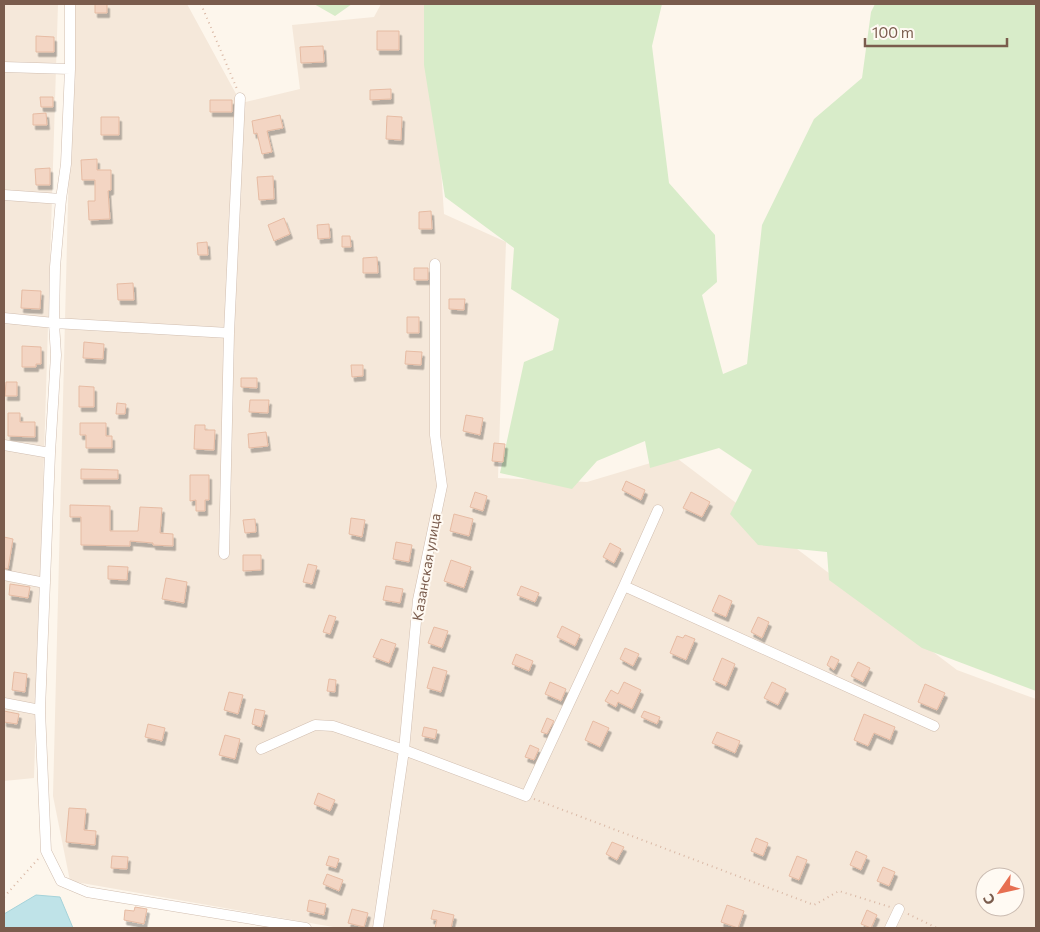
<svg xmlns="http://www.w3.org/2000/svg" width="1040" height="932" font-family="Commissioner,sans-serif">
	<defs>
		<filter id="shadow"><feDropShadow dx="2.5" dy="4.5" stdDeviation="0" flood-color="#0004"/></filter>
	</defs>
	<rect width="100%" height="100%" fill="#fdf6ec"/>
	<path fill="#f5e8da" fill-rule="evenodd" d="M4,4H58L34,778L4,781Z
		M73,4H187L241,103L300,89L292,25L374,17L381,4H430L444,214L506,242L498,478L587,482L674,456L957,670L1036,699V928H339L70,881L53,796ZM985,877H1015V907H985Z"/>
	<path fill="#d8ecc9" d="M314,4H352L335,16Z
		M424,4H662L652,46L669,183L715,235L717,282L702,295L723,374L747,364L762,225L814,119L862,78L871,12L875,4H1036V691L922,648L829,580L827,552L758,545L730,514L752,470L719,448L650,468L645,441L597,461L572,489L500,473L524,362L553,350L559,319L511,289L514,248L445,197L424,65Z"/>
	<path fill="#bfe3e8" stroke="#a5d3da" d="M36,895L60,897L73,928H4V914Z"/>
	<path fill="#f3d5c3" stroke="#e6bba3" filter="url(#shadow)" d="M95,4H107V13H95Z
		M377,31H399V50H377Z
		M36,36L54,37V52H36Z
		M323,46L324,62L301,63L300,47Z
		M391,89V99L370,100V90Z
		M40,97H53V107H41Z
		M210,100H232V112H210Z
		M46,113L47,125H33V114Z
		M280,115L283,128L267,131L272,152L262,154L257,133L254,134L252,121Z
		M387,116L402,117L401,140L386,139Z
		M101,117H119V135H101Z
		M97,159V170H111V190L108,191L110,219L89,220L88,201H95V180H82L81,160Z
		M50,168V185H36L35,169Z
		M273,176L274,199L259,200L257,177Z
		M431,211L432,229H419V212Z
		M284,218L290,234L274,241L268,225Z
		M329,224L330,238L318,239L317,225Z
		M342,236H350L351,247H342Z
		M207,242L208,255H198L197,243Z
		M377,257L378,273H363V258Z
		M414,268H428V280H414Z
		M133,283L134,300H118L117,284Z
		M22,290L41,291L40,309L21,308Z
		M449,299H465L464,310L449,309Z
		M407,317H419V333H407Z
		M84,342L104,344L103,359L83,358Z
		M22,346L41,347V364H36V367H22Z
		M406,351L422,352L421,365L405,364Z
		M351,365H363V376L352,377Z
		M241,378H257V388L241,387Z
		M6,382H17V396H5Z
		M79,386L94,387V407H79Z
		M250,400H269L268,413L249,412Z
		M117,403L126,404L125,414H116Z
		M8,413H20V422H35V437L8,436Z
		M466,415L483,418L480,435L463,431Z
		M80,423H106V436H112V448H86V435H80Z
		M195,425H205V430H215L214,450L194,449Z
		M266,432L268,446L249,448L248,434Z
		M494,443L505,444L503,462L492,461Z
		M81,469L118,470V479H81Z
		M190,475H209V500H205V511H196V500L190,501Z
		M626,481L645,490L641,500L622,490Z
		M475,492L487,496L483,511L470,507Z
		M691,492L710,502L702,517L683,508Z
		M70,505L110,506V531H138L140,507L162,508L160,533L173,534V546L153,545V543L130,541V546L81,545V517H70Z
		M454,514L473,519L469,536L450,531Z
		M351,518L365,520L362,537L349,534Z
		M255,519L256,532L245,533L243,520Z
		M4,537L13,539L8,569L4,568Z
		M396,542L412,545L409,562L393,559Z
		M610,543L621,549L614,563L603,557Z
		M243,555H261V570L243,571Z
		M451,560L471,567L464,588L444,581Z
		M308,564L317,566L312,584L303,582Z
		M108,566L128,567L127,580L108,579Z
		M166,578L187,582L184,603L162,599Z
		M10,584L30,587L28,598L9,595Z
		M386,586L403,589L400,603L383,600Z
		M521,586L539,593L535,602L517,595Z
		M719,595L732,601L726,617L712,611Z
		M329,615L336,617L330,634L323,632Z
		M758,617L769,622L762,638L751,632Z
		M562,626L580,635L575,646L557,637Z
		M434,627L448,631L442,648L428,643Z
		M685,635L695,639L686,660L670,653L677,636L683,638Z
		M381,639L396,644L389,663L373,657Z
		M625,648L639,654L633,666L620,659Z
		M516,654L533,661L529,671L512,664Z
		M831,656L839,660L834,670L827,665Z
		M722,658L735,664L726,686L713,680Z
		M858,662L870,668L863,682L851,676Z
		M433,667L447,671L441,692L427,688Z
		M14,672L27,674L25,692L12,690Z
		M329,679L336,680L335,692L327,691Z
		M550,682L566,689L561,701L545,694Z
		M624,682L641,690L632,709L618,702L616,707L605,701L611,690L618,694Z
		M772,682L786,689L778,705L764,698Z
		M925,684L945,693L937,710L918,702Z
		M229,692L243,695L238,714L224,710Z
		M255,709L265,711L261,727L252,724Z
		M4,711L19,714L17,724L4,722Z
		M644,711L660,717L657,724L641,717Z
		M864,714L895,727L890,740L874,733L868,746L854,740Z
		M547,718L554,721L547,734L541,732Z
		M593,721L609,728L600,747L585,740Z
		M148,724L165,728L162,741L145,737Z
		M424,727L437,730L435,739L422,736Z
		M717,732L740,741L735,753L712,743Z
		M225,735L240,739L235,759L219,755Z
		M530,745L539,749L534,760L525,757Z
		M318,793L335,800L330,811L314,804Z
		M69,808L86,809L84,830L96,831L95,845L66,842Z
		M756,838L768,843L763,856L751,851Z
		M612,842L624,847L617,860L606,854Z
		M856,851L867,856L861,870L850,865Z
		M112,856L128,857L127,869L111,868Z
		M329,856L339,859L336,868L326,865Z
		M797,856L807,860L799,880L789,876Z
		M883,867L895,872L889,886L877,881Z
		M327,874L343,880L339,891L323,884Z
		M309,900L326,904L324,915L307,911Z
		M727,905L744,911L738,928L721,922Z
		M135,907L147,909L144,924L124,920L125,910L134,911Z
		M352,909L368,913L364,927L348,923Z
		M433,910L454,915L451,928H435L437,920L431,919Z
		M867,910L877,915L871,928L861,924Z"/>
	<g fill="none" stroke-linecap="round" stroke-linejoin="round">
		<g stroke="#d1beb0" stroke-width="11">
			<path id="minor" d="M70,4V69L66,164L61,199L55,267L54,323L56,355L50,453L40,710L46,851L61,881L87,892L306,928
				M4,67L70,69
				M4,195L61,199
				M4,318L54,323L229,333
				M4,445L50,453
				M224,554L229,333L240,98
				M4,575L45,583
				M624,586L934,726
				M4,703L40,710
				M261,749L315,725L333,726L404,750L526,796L624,586L658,510
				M378,928L404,750L418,600L442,486L435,435V264
				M890,928L899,909"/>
		</g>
		<path stroke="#d9b8a5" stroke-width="2" stroke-dasharray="1 4" stroke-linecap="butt" d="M201,4L237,89
			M534,799L814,905L839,891L890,907
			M4,897L39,858
			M908,914L937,928"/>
		<use href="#minor" stroke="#fff" stroke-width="10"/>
	</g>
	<g text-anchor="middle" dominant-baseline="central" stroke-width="4" stroke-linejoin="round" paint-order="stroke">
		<g font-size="14" fill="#7a5c4d" stroke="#fffaf3">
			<text transform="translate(426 567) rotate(-80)">Казанская улица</text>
		</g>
	</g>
	<rect width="1040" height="932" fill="none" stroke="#7a5c4d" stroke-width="10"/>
	<g transform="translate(1000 892) rotate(236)"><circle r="24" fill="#fffaf3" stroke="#cabbb1"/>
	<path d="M0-4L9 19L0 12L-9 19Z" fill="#e76f51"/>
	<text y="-8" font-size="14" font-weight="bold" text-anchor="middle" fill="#7a5c4d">С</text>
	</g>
	<path d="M865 38v8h142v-8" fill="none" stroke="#7a5c4d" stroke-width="2.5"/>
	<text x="872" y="38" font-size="15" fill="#7a5c4d" stroke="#fffaf3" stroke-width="4" paint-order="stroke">100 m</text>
</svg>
